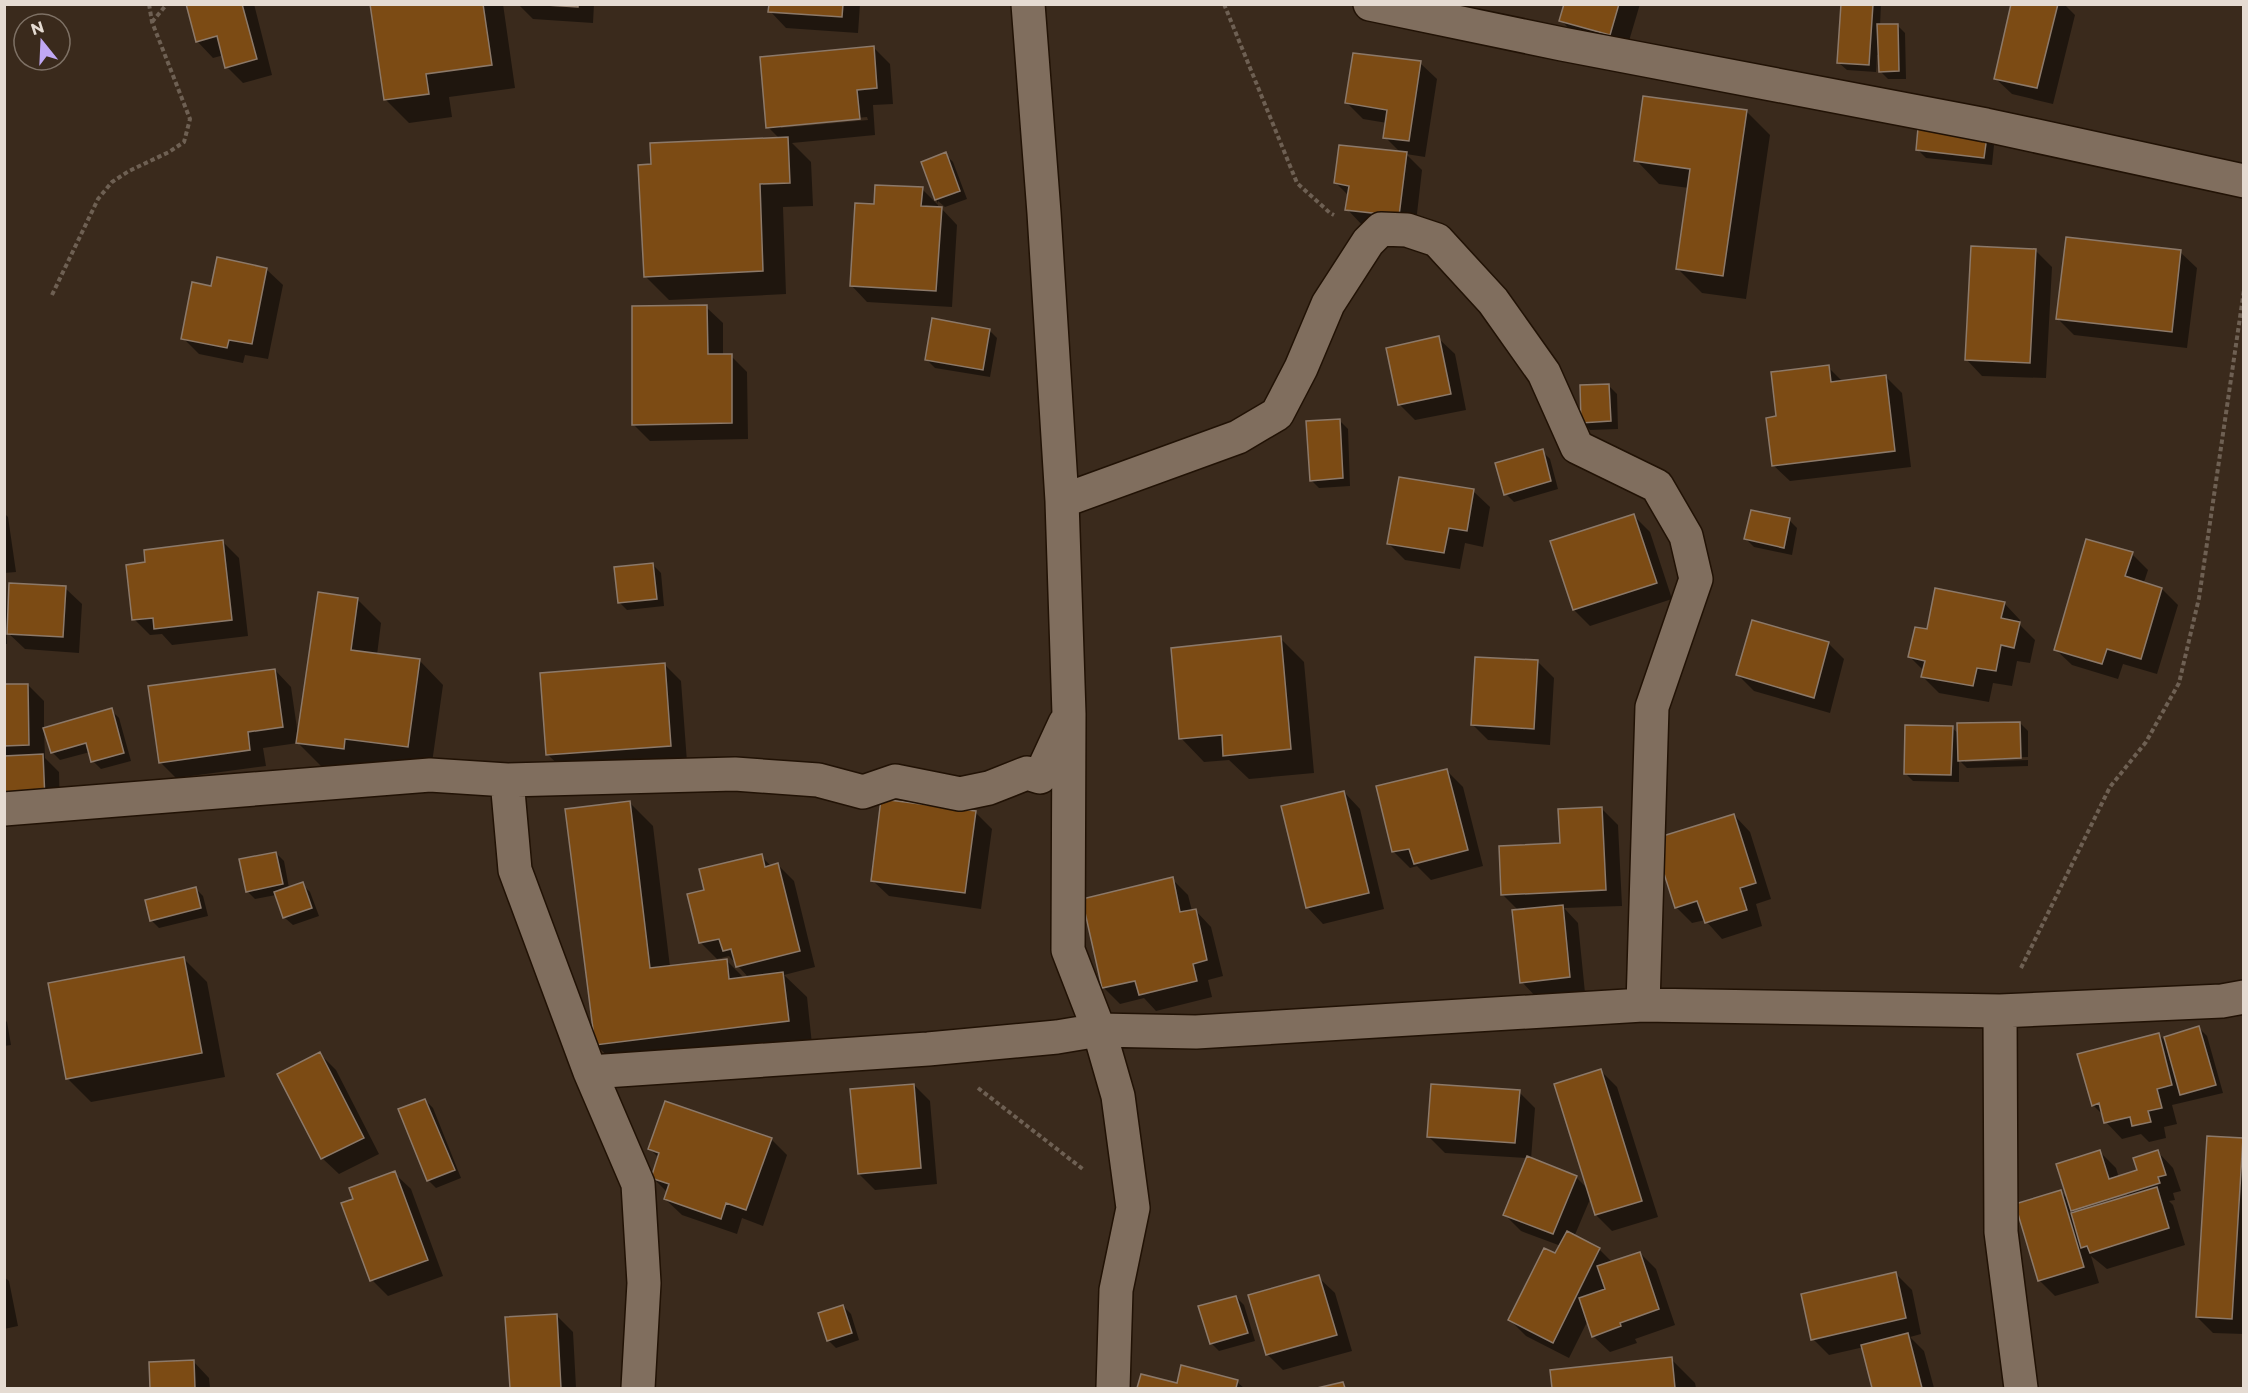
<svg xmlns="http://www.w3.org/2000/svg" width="2248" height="1393" font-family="Montserrat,sans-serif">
	<rect width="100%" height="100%" fill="#3a2a1c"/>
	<path fill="#0007" fill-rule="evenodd" d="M187,4H254L272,75L243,83L227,67L224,55L213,58L197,41Z
		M371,4H503L515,88L449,97L452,117L409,123L386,100Z
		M518,4H594L593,23L533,19Z
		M770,4H860L858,33L786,28L770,11Z
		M1566,4H1640L1626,51L1577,37L1561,20Z
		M1843,4H1881L1880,26L1897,25L1905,33L1906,79H1888L1880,71V55H1877L1876,72L1847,70L1839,63Z
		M2013,4H2064L2075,15L2053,104L2012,94L1995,78Z
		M874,48L890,64L893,104L873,105L875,135L792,143L811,162L813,206L783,207L786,294L669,300L645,276L780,139L768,127ZM867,117L868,120L781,128V125Z
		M1420,63L1437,79L1425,157L1406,154L1422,170L1415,231L1363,226L1347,209L1349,196L1336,183L1401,153L1385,137L1387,123L1363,119L1347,103Z
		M1746,111L1770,135L1746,299L1702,293L1678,269L1689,188L1659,184L1636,160Z
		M1987,137L1994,145L1992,165L1926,158L1918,150Z
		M945,154L953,162L967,199L945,207L938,201V204L923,163Z
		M922,189L938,205V208H941L957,225L952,307L867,302L851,285L875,206Z
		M2035,250L2052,267L2046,378L1982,376L1966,359Z
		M2180,252L2197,268L2187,348L2074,335L2058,319Z
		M266,269L283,285L268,359L245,355L243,363L199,354L183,338L212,288Z
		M706,307L723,323V356H731L747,372L748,439L650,441L634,425Z
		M989,330L997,338L990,377L935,368L927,360Z
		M1438,338L1455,354L1466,410L1415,420L1399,404Z
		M1828,367L1843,382L1886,377L1902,393L1911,467L1790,481L1773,465L1778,417Z
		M1609,386L1617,394L1618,429L1590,430L1582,422Z
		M1340,421L1348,429L1350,486L1319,488L1311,480Z
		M1542,451L1550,459L1558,489L1514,502L1506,494Z
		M1473,491L1490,507L1483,547L1465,543L1460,569L1405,560L1389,544Z
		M4,513L8,517L16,572L4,573Z
		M1634,516L1650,532L1672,599L1590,626L1574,610L1552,542Z
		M1789,520L1797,528L1792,555L1754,547L1746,539Z
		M223,542L239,558L248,636L172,645L162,634L150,635L134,619L147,563Z
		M2132,554L2148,570L2144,582L2162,589L2178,605L2157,674L2123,664L2118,679L2072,665L2055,649Z
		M653,565L661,573L664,606L627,610L619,602Z
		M4,586L6,588L7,611L65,588L82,604L79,653L25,649L7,632V644H4Z
		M357,599L381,623L377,655L420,661L443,685L431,770L369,762L367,772L321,766L298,743L263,748L266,766L176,778L160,762L275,670L291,687L298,735Z
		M2004,603L2020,620L2019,624L2035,640L2030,663L2017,661L2012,686L1993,683L1989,702L1939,693L1923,677L1924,671L1910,657L1928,630Z
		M1280,638L1304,662L1314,773L1249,779L1229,760L1204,762L1181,738Z
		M1828,643L1844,659L1830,713L1754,691L1738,675Z
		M1538,662L1554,678L1550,745L1488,740L1472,724Z
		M665,665L681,681L687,762L564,770L547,754Z
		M4,685H28L44,701V729L111,710L119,718L131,761L101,769L93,761L90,752L60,760L52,752L44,729L45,758L59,772L60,814L4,816Z
		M2020,723L2028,731V757L1965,759V762L2028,760V766L1967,768L1959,760V782L1913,781L1905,773L1952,728L1959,734Z
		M1447,771L1463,787L1483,866L1431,880L1417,866L1410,868L1394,852Z
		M1344,792L1360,809L1384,909L1323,924L1307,907Z
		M629,802L653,826L670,967L726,960L744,978H749L729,956L717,959L701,943L706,891L761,856L772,867L778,865L794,881L815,967L784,975L807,997L812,1044L620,1068L596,1045Z
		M1602,809L1618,825L1622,906L1564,908L1578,923L1585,993L1538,999L1522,982L1519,911L1502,894Z
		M976,813L992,829L981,909L889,896L872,880Z
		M1734,815L1750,832L1771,899L1756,904L1762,926L1722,939L1705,920L1692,923L1676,907Z
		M276,853L284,861L289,888L302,884L310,892L319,916L293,925L285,918L276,895L255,899L247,891Z
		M1172,879L1188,895L1192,911L1195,910L1211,927L1223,976L1208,980L1212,997L1156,1011L1144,998L1120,1004L1103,987Z
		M195,888L203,896L208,916L159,928L151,920Z
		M183,958L207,982L225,1077L91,1102L68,1079Z
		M4,1019L7,1022L11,1045L4,1046Z
		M2199,1028L2207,1036L2223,1093L2172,1105L2177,1124L2164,1127L2166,1138L2149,1142L2141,1134L2122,1139L2106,1122L2104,1116L2093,1105L2159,1035L2167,1043Z
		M320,1054L336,1070L379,1154L339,1174L322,1158Z
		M1601,1071L1617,1087L1658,1217L1612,1231L1596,1215L1591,1197L1574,1237L1599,1249L1613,1263L1640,1253L1656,1269L1675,1325L1635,1339L1637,1343L1610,1352L1593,1336L1588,1320L1569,1358L1526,1336L1510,1320L1561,1246L1521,1231L1505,1215L1528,1158L1445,1153L1429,1137L1519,1092L1535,1108L1531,1159L1576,1177L1588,1189Z
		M914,1085L930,1101L937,1184L875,1190L859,1174Z
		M425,1100L433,1108L461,1178L436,1188L428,1180Z
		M771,1139L787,1155L763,1226L742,1218L737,1234L682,1215L665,1199L668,1193L652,1177L659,1158L650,1149Z
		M2243,1140L2244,1334L2213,1333L2197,1317Z
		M2157,1151L2173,1168L2181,1191L2173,1193L2175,1200L2169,1201L2173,1205L2185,1245L2107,1269L2091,1256L2099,1283L2055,1296L2039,1280L2061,1192L2069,1200L2100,1152L2116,1168L2119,1178L2139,1171ZM2125,1193L2128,1195L2075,1212L2074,1209Z
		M394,1173L411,1189L443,1276L388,1296L372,1280L355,1200Z
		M1896,1274L1912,1290L1921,1334L1910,1337L1924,1351L1934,1388H1874L1864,1347L1829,1355L1813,1339Z
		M4,1277L9,1281L18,1326L4,1329Z
		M1318,1277L1335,1293L1352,1351L1283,1370L1267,1354Z
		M1236,1297L1244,1305L1255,1341L1219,1351L1211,1343Z
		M843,1306L851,1314L859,1340L836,1348L828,1340Z
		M557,1316L573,1332L576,1388H511L507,1319Z
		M1671,1359L1695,1383L1696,1388H1554L1552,1372Z
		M193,1361L209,1378L210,1388H151L150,1363Z
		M1142,1376L1178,1385L1237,1382L1244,1388H1139Z"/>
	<path fill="#7c4b14" stroke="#8c7969" stroke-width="1.5" d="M186,4H242L257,59L225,68L217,36L196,42Z
		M370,4H483L492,65L426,74L429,94L384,100Z
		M529,4H578V7Z
		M769,4H843L842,17L768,12Z
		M1564,4H1619L1610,35L1559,21Z
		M1841,4H1873L1869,65L1837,63Z
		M2011,4H2058L2037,88L1994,79Z
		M1877,24H1898L1899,71L1879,72Z
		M874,46L877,88L857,90L860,119L766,128L760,57Z
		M1353,53L1421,61L1409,141L1383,138L1387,110L1345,103Z
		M1643,96L1747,110L1723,276L1676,269L1690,169L1634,161Z
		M1918,128L1987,136L1984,158L1916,150Z
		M788,137L790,183L760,184L763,271L644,277L638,165L651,164L650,143Z
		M1339,145L1407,152L1399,216L1345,210L1349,186L1334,183Z
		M946,152L960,191L935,200L921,162Z
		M875,185L923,187L921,206L942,207L936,291L850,286L855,203L874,204Z
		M2066,237L2181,250L2172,332L2056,319Z
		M1971,246L2036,249L2030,363L1965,360Z
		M217,257L267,268L252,344L229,340L227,348L181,339L192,282L211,286Z
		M707,305L708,354H732V423L632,425V306Z
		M932,318L990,329L983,370L925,360Z
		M1439,336L1451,394L1398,405L1386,348Z
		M1829,365L1831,382L1886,375L1895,451L1772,466L1766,418L1776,416L1771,372Z
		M1609,384L1611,421L1581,423L1580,385Z
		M1340,419L1343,478L1310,481L1306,421Z
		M1543,449L1551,481L1504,495L1495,463Z
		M1399,477L1474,489L1467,531L1449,528L1444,553L1387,544Z
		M1751,510L1790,518L1784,548L1744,539Z
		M1634,514L1657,583L1573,610L1550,541Z
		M2086,539L2133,552L2125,576L2162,588L2141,659L2107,649L2102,664L2054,650Z
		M223,540L232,620L154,629L153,618L132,620L126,565L145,562L144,550Z
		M653,563L657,599L618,603L614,567Z
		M9,583L66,586L63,637L7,634Z
		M1935,588L2005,602L2001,618L2020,622L2014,648L2001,645L1996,671L1977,668L1973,686L1921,677L1925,661L1908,657L1915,627L1927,629Z
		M318,592L358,598L351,650L420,659L408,747L345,739L344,749L296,743Z
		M1752,620L1829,642L1814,698L1736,675Z
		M1281,636L1291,749L1223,756L1222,735L1179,739L1171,648Z
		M1475,657L1538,660L1534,729L1471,725Z
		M665,663L671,746L546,755L540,673Z
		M275,669L283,727L248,732L250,750L159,763L148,686Z
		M4,684H28L29,745L4,746Z
		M112,708L124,753L91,762L86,743L51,753L43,728Z
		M2020,722L2021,758L1958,761L1957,723Z
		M1905,725L1953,726L1951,775L1904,774Z
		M43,754L45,799L4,800V756Z
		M1447,769L1468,850L1414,864L1409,849L1392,852L1376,786Z
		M1344,791L1369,893L1306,908L1281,806Z
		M881,799L976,811L965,893L871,881Z
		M630,801L650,968L727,959L729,979L783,972L789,1021L595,1045L565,809Z
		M1602,807L1606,890L1501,895L1499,846L1560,843L1558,809Z
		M1734,814L1756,883L1740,888L1747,910L1705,923L1697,901L1675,908L1653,839Z
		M276,852L283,884L246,892L239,859Z
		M762,854L765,867L778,863L800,951L736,967L731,949L723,951L719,939L699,943L687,894L704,890L699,869Z
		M1173,877L1180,912L1196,909L1207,960L1193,964L1197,981L1139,995L1135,981L1102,988L1082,899Z
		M303,882L312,908L283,918L274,892Z
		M196,887L201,908L150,921L145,900Z
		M1563,905L1570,977L1520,983L1512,910Z
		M184,957L202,1053L66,1079L48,983Z
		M2199,1026L2216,1085L2180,1095L2164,1037Z
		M2159,1033L2172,1085L2157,1089L2162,1108L2148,1111L2151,1122L2132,1126L2130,1117L2104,1123L2099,1103L2092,1106L2077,1054Z
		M320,1052L364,1138L321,1159L277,1074Z
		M1601,1069L1642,1201L1595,1215L1554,1084Z
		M914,1084L921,1168L858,1174L850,1089Z
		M1431,1084L1520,1090L1515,1143L1427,1137Z
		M425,1099L455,1170L427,1181L398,1109Z
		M665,1101L772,1138L746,1210L726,1203L721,1219L664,1199L669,1184L651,1178L659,1153L648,1149Z
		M2207,1136L2243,1138L2232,1319L2196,1317Z
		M2100,1150L2109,1179L2137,1170L2133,1158L2158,1150L2166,1175L2158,1177L2160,1183L2071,1211L2056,1164Z
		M1527,1156L1577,1176L1553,1234L1503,1215Z
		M395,1171L428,1260L370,1281L341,1203L353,1199L349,1188Z
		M2157,1187L2169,1228L2090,1253L2087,1246L2081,1248L2071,1213Z
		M2061,1190L2084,1267L2038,1281L2015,1204Z
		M1567,1231L1600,1248L1553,1343L1508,1320L1544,1248L1555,1253Z
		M1640,1252L1659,1309L1620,1323L1621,1326L1592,1337L1579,1298L1605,1289L1597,1266Z
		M1896,1272L1906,1318L1811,1340L1801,1294Z
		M1319,1275L1337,1335L1266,1355L1248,1295Z
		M1236,1296L1248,1333L1210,1344L1198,1306Z
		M843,1305L852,1333L827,1341L818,1313Z
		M557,1314L561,1388H510L505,1317Z
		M1908,1333L1922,1388H1872L1861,1345Z
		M1672,1357L1675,1388H1552L1550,1370Z
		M194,1360L195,1388H150L149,1362Z
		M1181,1365L1238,1380L1236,1388H1137L1141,1374L1177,1383Z
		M1343,1382L1345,1388H1317Z"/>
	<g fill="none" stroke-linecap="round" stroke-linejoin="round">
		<g stroke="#211205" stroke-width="36">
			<path id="street" d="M1028,4L1044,213L1062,501L1069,714L1068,950L1099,1030L1118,1096L1133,1208L1116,1290L1113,1388
				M1370,4L1562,44L1986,125L2244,181
				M1062,501L1238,437L1277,414L1301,368L1328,304L1368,242L1381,229L1407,230L1437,240L1493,301L1544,373L1577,447L1657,486L1686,536L1696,579L1652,707L1643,1005
				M507,780L735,774L818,780L863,792L895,781L960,794L989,788L1027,773L1040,777L1065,723
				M4,809L430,775L507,780L515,870L590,1072L638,1184L644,1283L638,1388
				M2000,1011L2001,1232L2021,1388
				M590,1072L928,1049L1057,1037L1099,1030L1196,1032L1643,1005L2000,1011L2222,1001L2244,997"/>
		</g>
		<path stroke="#6e6053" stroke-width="4" stroke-dasharray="4.5 3" stroke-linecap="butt" d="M1224,4L1297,183L1330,213L1334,215
			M152,22L167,4
			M52,295L98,199L112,182L129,171L169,152L184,142L190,119L152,22L149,4
			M2021,968L2110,787L2146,742L2179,683L2199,598L2244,290
			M978,1088L1084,1170"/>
		<use href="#street" stroke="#806e5e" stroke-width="33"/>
	</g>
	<rect width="2248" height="1393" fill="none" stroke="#e5dbd2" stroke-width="12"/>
	<g transform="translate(42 42) rotate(342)"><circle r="28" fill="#3a2a1c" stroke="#7e7165" stroke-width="1.5"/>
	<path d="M0-4.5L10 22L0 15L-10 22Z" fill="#c0a8f4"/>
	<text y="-9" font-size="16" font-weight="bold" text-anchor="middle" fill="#e5dbd2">N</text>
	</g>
</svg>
